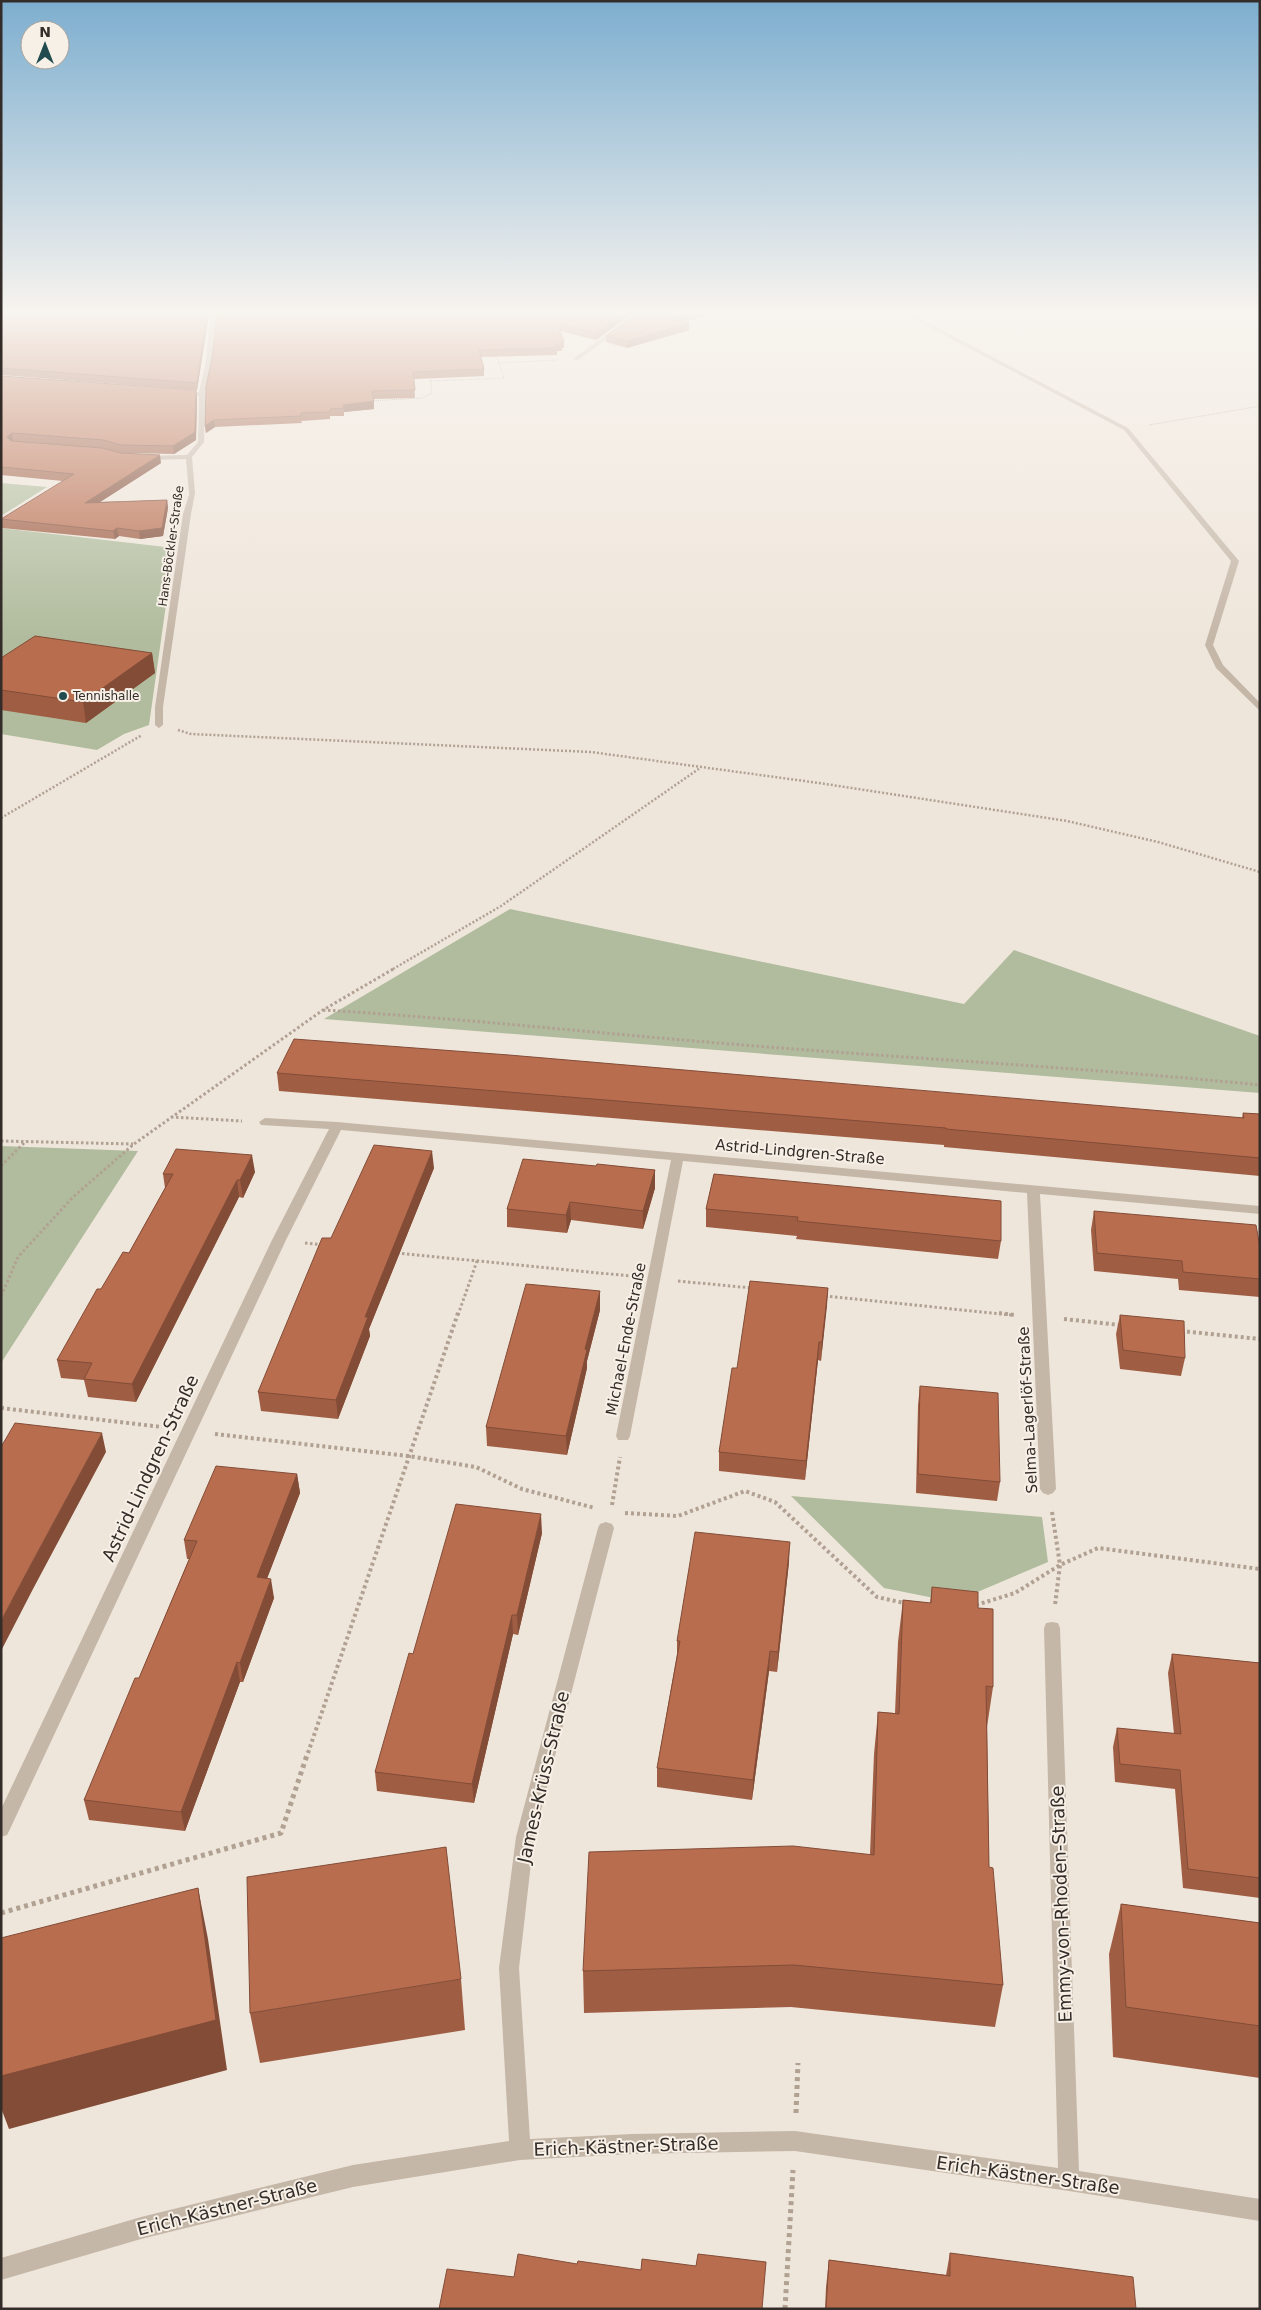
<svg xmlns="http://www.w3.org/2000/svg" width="1261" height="2310" font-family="'DejaVu Sans',sans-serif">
	<rect width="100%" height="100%" fill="#efe6db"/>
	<path fill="#b0bc9d" d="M1,483L47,487L1,516Z
		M1,528L174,548L149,725L124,734L97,750L1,734Z
		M510,909L964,1004L1014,950L1260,1036V1093L324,1019Z
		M1,1146L138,1151L1,1363Z
		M791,1496L1042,1517L1048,1562L954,1602L884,1588Z"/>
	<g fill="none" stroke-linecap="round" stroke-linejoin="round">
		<path stroke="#b1a193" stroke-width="1" stroke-dasharray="1 1" stroke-linecap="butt" d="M971,323L1085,314
			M498,363L557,360
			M431,381L504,378L496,354
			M370,401L422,398L432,393L430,376
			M1149,425L1260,406"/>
		<path stroke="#b1a193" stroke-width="2.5" stroke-dasharray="2 2" stroke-linecap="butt" d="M178,730L191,734L591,752L819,783L1067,821L1158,842L1260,872
			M1,818L142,735
			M393,969L501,906L700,768"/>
		<path stroke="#b1a193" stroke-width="3" stroke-dasharray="2.5 2.5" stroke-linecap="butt" d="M323,1010C455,1018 587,1032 718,1043C899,1058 1080,1067 1260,1085
			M171,1117L242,1121
			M1,1141L133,1144
			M1,1166L26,1141
			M305,1243L324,1245
			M397,1253L630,1276
			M678,1281L752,1288
			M1,1296L18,1257L73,1197L134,1144L323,1010L395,968
			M825,1296L1012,1315
			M458,1315L477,1261"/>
		<path stroke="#b1a193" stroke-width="4" stroke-dasharray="3 3" stroke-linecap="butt" d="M999,1313L1015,1315
			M1064,1319L1120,1325
			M1181,1331L1260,1339
			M1,1408L162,1427
			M215,1434L408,1456L476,1467L522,1489L595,1508
			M612,1505L620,1457
			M1052,1512L1060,1565L1055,1605
			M625,1513L678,1516L745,1491L775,1502L877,1597L904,1603
			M976,1605L1015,1593L1060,1565L1098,1548L1260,1569
			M308,1753L458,1313"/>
		<path stroke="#b1a193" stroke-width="5" stroke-dasharray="4 4" stroke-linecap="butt" d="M1,1913L281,1833L308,1752
			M796,2113L798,2063
			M785,2309L793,2170"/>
		<path fill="#c5b7a8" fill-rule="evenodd" d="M904,314H911L1128,428L1239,561L1213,645L1223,665L1260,703V711L1216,668L1205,645L1231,561L1124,430Z
			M190,492L195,493L191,514L163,707V725L159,728L155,725V707L183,514Z"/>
		<path fill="#c5b7a8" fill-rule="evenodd" d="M211,314H217L211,365L205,394L204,442L192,457L195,493L192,495L189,493L186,459L144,460L141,458L144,456L187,455L198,442L199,396L178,394L199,392L205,365Z
			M635,314H642L578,360H574V358Z
			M265,1118L337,1122L1260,1206V1214L1040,1194L1056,1489L1053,1493L1048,1495L1043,1493L1040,1489L1027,1193L683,1161L630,1436L628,1440H618L616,1436L671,1160L341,1130L286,1240L10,1829L7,1835L1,1837V1809L272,1240L329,1129L261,1125L259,1122Z
			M606,1522L612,1524L614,1528L534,1837L519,1968L530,2139L632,2134L795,2131L1058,2168L1044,1628L1046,1623L1052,1622L1058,1623L1060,1628L1079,2171L1260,2199V2221L1069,2191L795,2151L632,2154L520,2160L353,2187L141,2239L1,2280V2258L141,2217L353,2165L509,2141L499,1968L516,1837L598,1528L600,1524Z"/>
	</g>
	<path fill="#9f5e44" d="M1,314H209L197,390L1,375Z
		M217,314H632L596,340L560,331L564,341V348H562V351H557V355L481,357L484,369V376L414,379L415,398L373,399L374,409L344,412V416H330V419L301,421L302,423L215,427L206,433L205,426Z
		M708,315L682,322L689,323V330L627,348L606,342V336Z
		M1,376L197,398L196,440L174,454L125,453L161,463L100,502L167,500L168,508L163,536L140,539L119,536L115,539L2,528L1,519L63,481L1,475Z
		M152,653L155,673L86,723L1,710V658Z
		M277,1073L1242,1118L1243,1113L1260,1114V1176L944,1147V1145L279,1091Z
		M596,1166L655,1170V1188L643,1229L571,1220L567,1233L507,1227V1209Z
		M434,1168L369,1329L370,1336L338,1419L261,1411L258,1392L331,1238Z
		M255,1172L243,1198L239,1197L136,1402L88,1397L84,1380L61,1378L57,1360L101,1289L129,1253L165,1188L163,1174Z
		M714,1174L1001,1241L998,1259L796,1239L797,1236L706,1227V1209Z
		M1094,1211L1260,1247V1297L1179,1290L1178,1279L1094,1271L1091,1230Z
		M828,1288L821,1361L818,1360L805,1480L719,1471V1452L737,1368Z
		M600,1291V1310L587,1361V1368L567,1455L487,1446L486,1427Z
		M1120,1315L1185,1358L1181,1376L1120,1369L1116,1334Z
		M920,1386L1000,1482L997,1501L916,1493L918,1405Z
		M297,1474L300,1493L267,1578L274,1598L243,1682H240L185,1831L89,1820L84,1800L139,1678L189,1559H187L184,1540Z
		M542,1533L518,1635L513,1634L474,1803L377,1791L375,1772L413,1654Z
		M789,1562L777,1672L769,1671L752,1800L657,1787V1768L677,1654V1641Z
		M932,1587L978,1608L993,1687L987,1727L989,1867L1003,1985L995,2027L791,2007L584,2013L583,1971L870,1854L874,1754L878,1712L895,1713L898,1642L903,1600L930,1603Z
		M1172,1654L1260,1663V1898L1183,1888L1175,1789L1115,1782L1113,1747L1117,1728L1174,1734L1168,1673Z
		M1121,1904L1260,1923V2078L1113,2057L1109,1954Z
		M461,1979L465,2030L260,2063L250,2013Z
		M950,2253L1136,2309H825L826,2287L829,2260L946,2275Z"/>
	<path fill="#824c37" d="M207,314H209L197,390V383Z
		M622,314H632L596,340V333Z
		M686,314H708V315L669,326V319Z
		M689,323V330L627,348V341Z
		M196,390L197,398L196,440L174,454L173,446Z
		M374,401V409L344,412L343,405Z
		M214,420L215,427L206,433L205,426Z
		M12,433L13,441L8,444L7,437Z
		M160,455L161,463L86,511L85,503Z
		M167,500L168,508L163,536L140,539L139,531Z
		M117,528L119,536L115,539L113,531Z
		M152,653L155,673L86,723L83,702Z
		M432,1151L434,1168L369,1329L370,1336L338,1419L336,1400L365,1317Z
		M252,1155L255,1172L243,1198L240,1180Z
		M655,1170V1188L643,1229V1211Z
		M237,1180L239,1197L136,1402L132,1384Z
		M570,1202L571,1220L567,1233L566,1215Z
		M828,1288L827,1306L821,1361L822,1342Z
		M600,1291V1310L587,1361V1368L567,1455L566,1436L585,1349Z
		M819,1342L818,1360L805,1480L806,1461Z
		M102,1433L106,1452L33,1589L1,1651V1621L28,1570Z
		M297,1474L300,1493L260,1597L257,1577Z
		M541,1514L542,1533L518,1635L517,1615Z
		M790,1542L789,1562L777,1672L778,1652Z
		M271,1579L274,1598L243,1682L240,1663Z
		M512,1615L513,1634L474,1803L472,1784Z
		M770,1651L769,1671L752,1800L753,1780Z
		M237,1662L240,1682L185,1831L181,1812Z
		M198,1888L208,1939L227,2070L9,2129L1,2108V2076Z"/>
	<path fill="#b96d4f" stroke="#824c37" d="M1,314H207L197,383L1,368Z
		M217,314H622L596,333L557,324L564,341H561L562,344H556L557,348L479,350L484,369L413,372L415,390L372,391L374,401L343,405L344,408L330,409V412L301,413V416L214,420L205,426L206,387L212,358Z
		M636,314H686L669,319L689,323L627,341L606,336Z
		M1,376L196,390L195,432L173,446L121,445L103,440L12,433L7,437L11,441L102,448L121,453L160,455L85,503L167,500L162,528L139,531L117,528L113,531L1,519L74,474L1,467Z
		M35,636L152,653L83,702L1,690V658Z
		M294,1039L509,1055L1244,1118L1243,1113L1260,1114V1158L946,1129V1128L277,1073Z
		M374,1145L432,1151L365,1317H368L336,1400L258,1392L322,1238H331Z
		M176,1149L252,1155L240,1180H237L132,1384L84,1379L92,1363L57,1360L97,1289H101L123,1252L129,1253L173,1174H163Z
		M523,1159L596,1166L597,1164L655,1170L643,1211L570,1202L566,1215L507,1209Z
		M714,1174L1001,1201V1241L797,1221L798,1217L706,1209Z
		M1094,1211L1256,1225L1260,1247V1279L1183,1272L1182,1261L1097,1253Z
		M750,1281L828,1288L822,1342H819L806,1461L719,1452L732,1368H737Z
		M526,1284L600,1291L585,1349L587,1350L566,1436L486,1427Z
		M1120,1315L1184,1321L1185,1358L1123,1350Z
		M920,1386L998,1393L1000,1482L918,1474Z
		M15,1423L102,1433L28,1570L1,1621V1447Z
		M216,1466L297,1474L257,1577L271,1579L240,1663L237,1662L181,1812L84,1800L135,1678H139L197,1541L184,1540Z
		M456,1504L541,1514L517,1615H512L472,1784L375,1772L409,1653L413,1654Z
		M695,1532L790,1542L778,1652L770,1651L753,1780L657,1768L680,1641H677Z
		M932,1587L978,1592V1608L993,1609V1687L986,1686L989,1867L993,1868L1003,1985L794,1965L583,1971L589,1852L793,1846L874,1855L878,1712L899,1714L903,1600L931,1603Z
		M1172,1654L1260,1663V1878L1188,1869L1180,1770L1120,1764L1117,1728L1181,1734Z
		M446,1847L461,1979L250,2013L247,1877Z
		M198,1888L216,2020L1,2076V1938Z
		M1121,1904L1260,1923V2026L1126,2007Z
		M950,2253L1133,2277L1136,2309H826L829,2260L950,2276Z
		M518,2254L577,2264L578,2261L641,2270L642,2259L696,2266L698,2254L766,2262L762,2309H439L447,2269L514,2277Z"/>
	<linearGradient id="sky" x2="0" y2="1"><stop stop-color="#7daecf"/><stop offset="0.49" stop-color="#f8f4ef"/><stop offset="1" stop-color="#f8f4ef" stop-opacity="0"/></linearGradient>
	<rect width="1261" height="638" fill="url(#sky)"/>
	<circle fill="#224b50" stroke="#f7f0e7" stroke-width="2" cx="63" cy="696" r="5"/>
	<g text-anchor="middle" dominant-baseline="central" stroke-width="4" stroke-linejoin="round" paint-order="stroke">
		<g font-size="12" fill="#332c28" stroke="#f7f0e7">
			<text transform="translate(171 546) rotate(-82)">Hans-Böckler-Straße</text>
		</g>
		<g font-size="12" fill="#332c28" stroke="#f7f0e7" text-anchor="start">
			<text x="73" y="696">Tennishalle</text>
		</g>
		<g font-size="15" fill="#332c28" stroke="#f7f0e7">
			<text transform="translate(800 1152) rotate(5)">Astrid-Lindgren-Straße</text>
			<text transform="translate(626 1339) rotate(-79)">Michael-Ende-Straße</text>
			<text transform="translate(1028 1410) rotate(-93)">Selma-Lagerlöf-Straße</text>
		</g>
		<g font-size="18" fill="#332c28" stroke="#f7f0e7">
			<text transform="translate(150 1468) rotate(-65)">Astrid-Lindgren-Straße</text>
			<text transform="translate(543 1777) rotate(-77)">James-Krüss-Straße</text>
			<text transform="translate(1061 1904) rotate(-92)">Emmy-von-Rhoden-Straße</text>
			<text transform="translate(626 2146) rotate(-2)">Erich-Kästner-Straße</text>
			<text transform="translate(1028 2175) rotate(8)">Erich-Kästner-Straße</text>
			<text transform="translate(227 2207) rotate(-14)">Erich-Kästner-Straße</text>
		</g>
	</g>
	<rect width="1261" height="2310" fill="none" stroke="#332c28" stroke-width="5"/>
	<g transform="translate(45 45)"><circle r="24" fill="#f7f0e7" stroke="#a9a29b"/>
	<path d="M0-4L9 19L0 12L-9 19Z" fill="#224b50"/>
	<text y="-8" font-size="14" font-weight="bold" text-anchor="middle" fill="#332c28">N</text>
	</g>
</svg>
